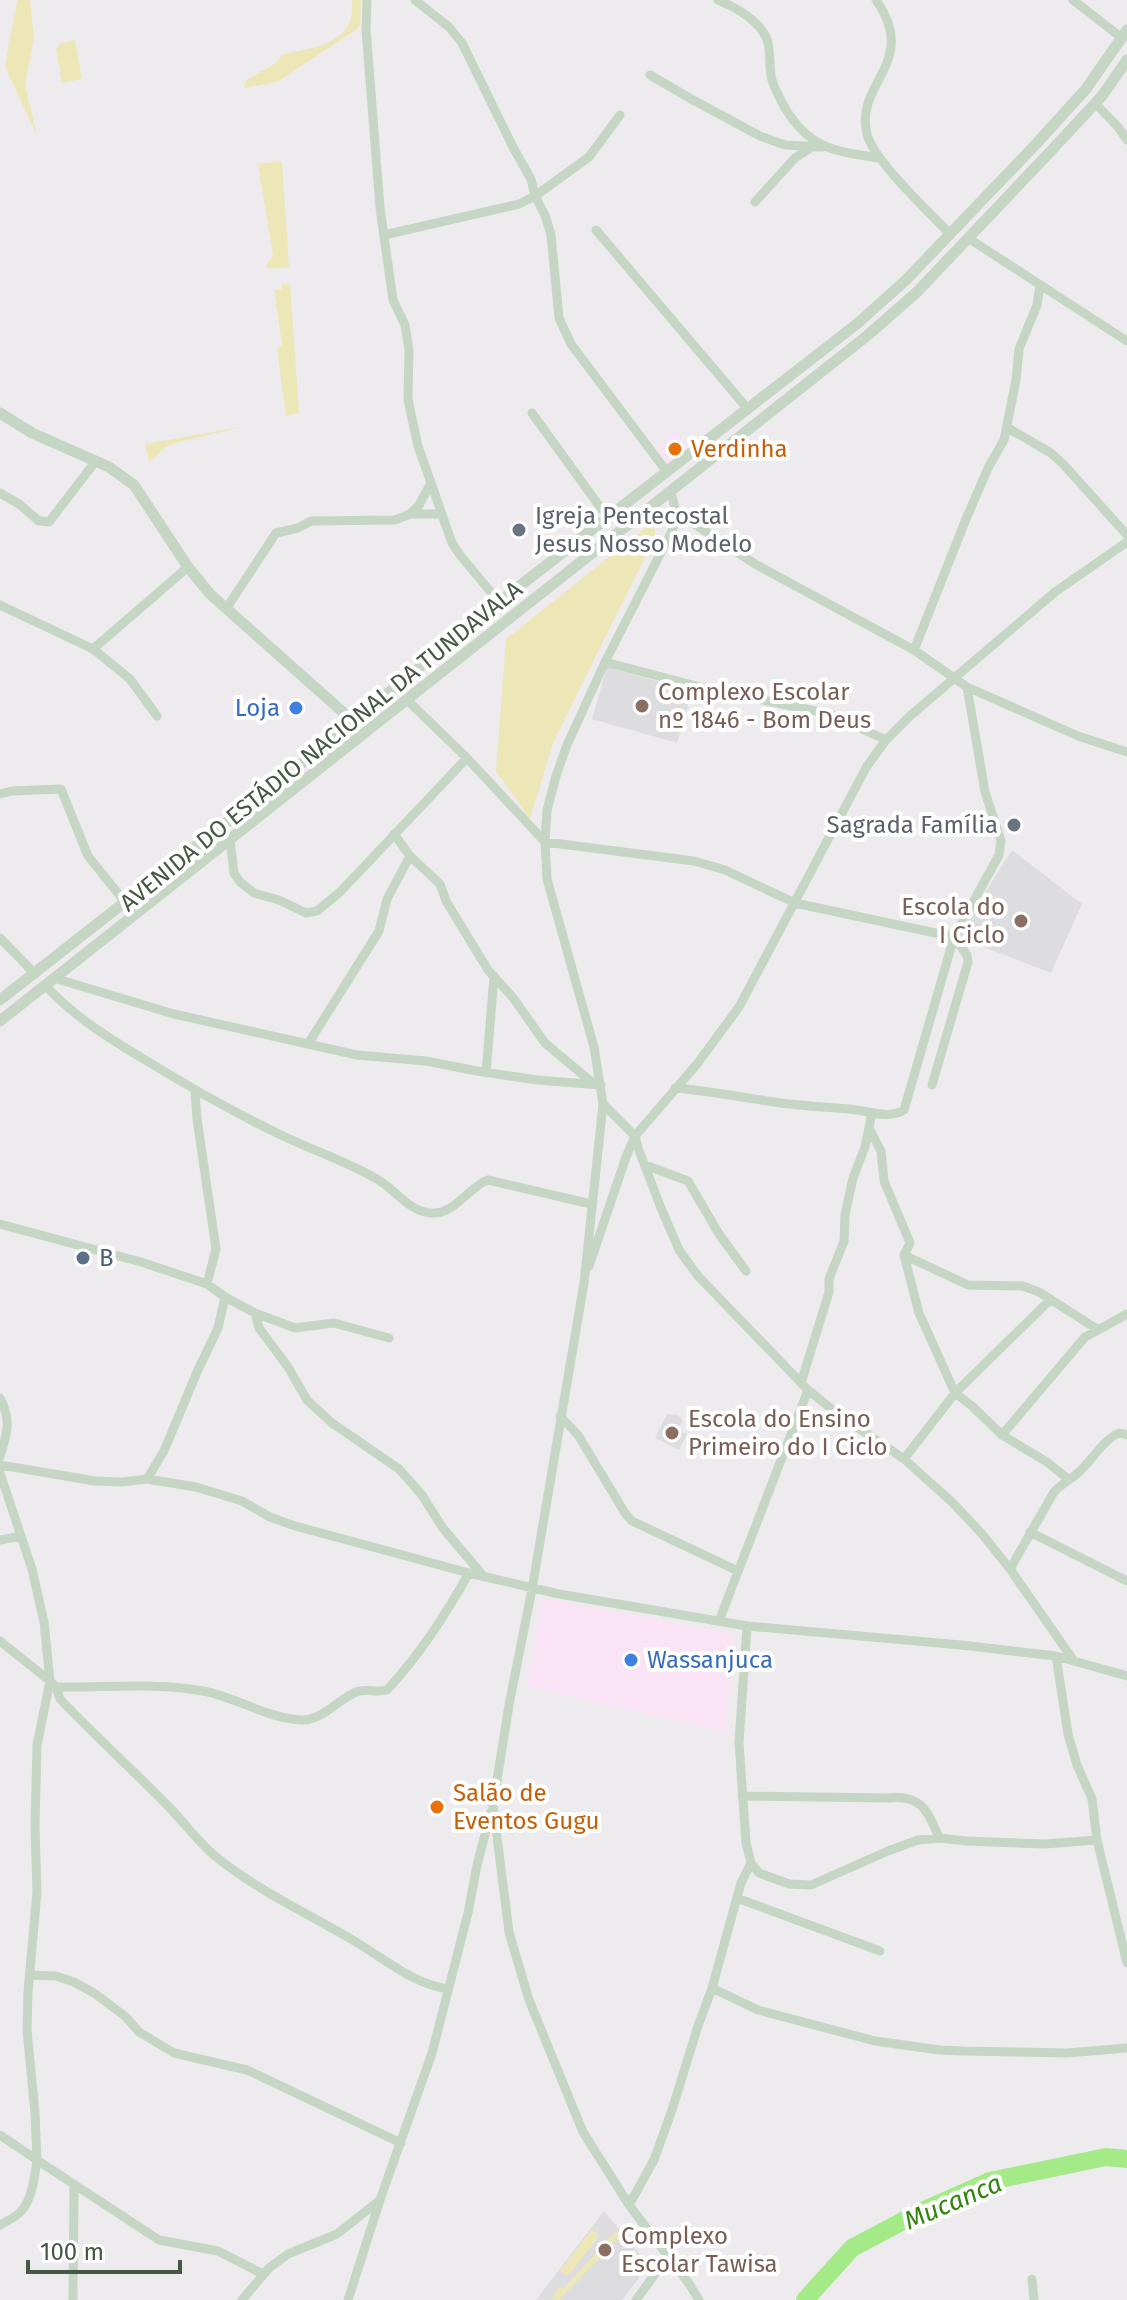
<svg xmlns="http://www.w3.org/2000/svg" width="1127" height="2300" font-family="'Fira Sans',sans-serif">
	<rect width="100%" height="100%" fill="#edebee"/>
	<path fill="#fbe3f6" d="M676,431L687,445L668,463L657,447Z
		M543,1598L733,1634L725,1732L527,1686Z"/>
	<path fill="#dddddf" d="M607,667L692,691L677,743L592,719Z
		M1012,850L1082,904L1051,973L957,937Z
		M667,1414L678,1415L683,1421L677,1430L687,1434L679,1450L655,1438Z
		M604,2211L649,2265L622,2300H536Z"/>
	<path fill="#ede7b8" d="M17,0H30L34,37L25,85L37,135L5,67Z
		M352,0H361L360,25L356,30L277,82L244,88L246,80L276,63L281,55C314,47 356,45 352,0Z
		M75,40L82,79L62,83L56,48L61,43Z
		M282,161L289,267L270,269L266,266L273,255L258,164Z
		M282,284H290L299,413L286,416L277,349L282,344L274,290L282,289Z
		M245,426L168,445L149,462L145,444Z
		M654,521L655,537L553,743L530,819L496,771L506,639Z
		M592,2229L599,2236L568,2276L560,2271Z
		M616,2231L620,2237L559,2300L551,2299L560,2286L564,2288Z"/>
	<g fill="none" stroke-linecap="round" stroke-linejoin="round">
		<path stroke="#a4ea86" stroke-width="18" d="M805,2300L852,2248L920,2212L990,2181L1106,2157L1127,2159"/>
		<path stroke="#c5d6c4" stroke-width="9" d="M367,0L366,29L380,208L393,300L405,325L409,350L408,400L418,446L452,543L460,555L499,602
			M415,0L449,27L462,43L514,149L531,179L535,196L545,215L551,235L559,318L571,344L667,472
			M718,0C735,7 757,19 766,37C772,50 768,66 772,80C775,90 780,99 785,108C810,149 834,151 878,158
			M876,0C920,62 854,83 867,134C873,160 930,213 950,234
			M1073,0L1122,38
			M650,75L693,100L760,136L785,145L823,147
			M1096,104L1118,127L1127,140
			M755,202L795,158L812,147
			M596,230L747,408
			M384,235L519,204L535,196L589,157L620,115
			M968,238L1127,341
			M532,413L608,518
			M1008,428L1051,453L1064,465L1127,535
			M671,492L676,512L673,529L605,662L567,745L556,776L547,810L545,842L547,879L594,1047L603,1104L584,1283L532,1589L509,1705L493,1805L509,1932L529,2000L583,2132L629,2205L690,2285L699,2300
			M0,493L19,504L39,521L49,522L95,462
			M676,512L755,564L914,650L967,687L1078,736L1127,752
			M410,514H442
			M0,605L93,649L130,679L157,716
			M226,609L276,533L298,528L311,521L395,520L410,514L419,505L431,483
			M93,649L188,567
			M914,650L966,519L989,466L1004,440L1016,380L1019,349L1037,305L1040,286
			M605,662L700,687L830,714L886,740
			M406,699L467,758L545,842L694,861L725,870L795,903L954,937L967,955L968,962L932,1085
			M0,794L12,791L61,789L88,856L125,902
			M394,834L410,856L440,884L446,901L488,970L514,999L545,1043L594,1084
			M230,840L234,873L240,882L254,893L279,900L306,913L317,911L340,892L467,758
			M0,938L35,974
			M54,978L174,1014L357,1055L426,1061L477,1071L537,1080L601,1085
			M45,985C74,1017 110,1039 147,1061C191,1088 235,1113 281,1135C312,1150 345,1161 375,1178C395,1188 407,1211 431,1213C455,1215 468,1187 488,1180L591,1204
			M308,1044L379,931L387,899L410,856
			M486,1073L494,976
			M675,1088C711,1091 745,1098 781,1103C803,1106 826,1107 849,1109C866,1110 888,1120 904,1110L954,937L999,855L1001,841L985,792L967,687
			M195,1091L197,1119L216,1249L207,1284
			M603,1104L635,1136L638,1148L661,1208L679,1250L698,1276L808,1390L838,1414L904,1459L953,1503L982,1534L1010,1569L1074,1661
			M872,1114L869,1128L881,1151L884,1181L910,1243L904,1255L919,1313L955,1393L972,1406L1002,1435L1047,1462L1068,1479
			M645,1165L688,1181L719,1234L746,1271
			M0,1224L141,1262L207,1284L225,1297L255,1313L295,1328L334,1323L389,1338
			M904,1255L968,1285L1023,1286L1039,1292L1097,1329
			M589,1266L626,1157L635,1136L697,1064L739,1007L867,766L886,740L910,716L1055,592L1127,542
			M255,1313L259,1328L288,1367L307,1400L332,1423L399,1469L422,1495L442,1527L484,1577
			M801,1383L829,1292V1279L844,1241L845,1215L853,1178L865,1147L869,1128
			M0,1398C12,1421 7,1433 0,1457
			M560,1416L578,1435L625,1513L632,1521L738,1571
			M1002,1435L1085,1337L1127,1314
			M904,1459L955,1393L1050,1300
			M0,1465L95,1481L121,1482L147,1479L196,1487L242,1501L270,1517L295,1526L469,1573L559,1594L747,1626L961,1645L1056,1656L1127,1676
			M0,1473L32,1569L44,1622L50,1681L37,1745L35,1826L37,1892L28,1992L27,2030L35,2113L37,2160
			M147,1479L164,1451L197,1372L218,1328L225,1297
			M1030,1532L1127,1581
			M0,1540L21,1536
			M1010,1569L1054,1492C1062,1483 1072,1479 1080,1471C1093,1459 1103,1440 1119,1433L1127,1435
			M719,1621L808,1390
			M0,1641L50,1681L56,1687L60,1699C95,1736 133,1770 169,1807C185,1823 197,1841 215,1856C258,1891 309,1914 356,1942C386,1960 413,1984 448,1989
			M1056,1656L1068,1734L1077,1765L1092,1799L1097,1840L1127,1963
			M56,1687C104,1688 155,1682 203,1691C237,1697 267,1719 303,1720C322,1720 339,1699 356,1692C366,1688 376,1693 387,1690C421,1653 444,1617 469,1573
			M742,1796L888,1798C920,1794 928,1810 939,1838
			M751,1863L759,1873L789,1884L811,1885L888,1851L918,1840L939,1838L967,1841L1045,1844L1097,1840
			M737,1898L880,1951
			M30,1975L56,1976L74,1982L94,1993L126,2017L139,2032L174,2053L247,2070L401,2143
			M712,1988L758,2010L875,2041L940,2050L963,2051L1067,2053L1127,2048
			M0,2135L37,2160
			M629,2205L654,2160L672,2110L698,2026L712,1988L741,1883L751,1863L746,1843L739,1742L747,1626
			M0,2225C7,2221 17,2217 22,2210C32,2199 35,2175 37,2160L159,2240L218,2251L263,2274
			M1032,2279L1034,2300
			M73,2300L74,2186
			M242,2300L269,2268L288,2254L337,2234L380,2200
			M348,2300L380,2200L432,2053L468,1913L477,1865L491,1812
			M636,2300L668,2256"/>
		<path stroke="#c5d6c4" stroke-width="11" d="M0,413L32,433L109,467L134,485L188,567L210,594L353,721
			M0,1000L320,749L499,602L858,323L906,280L1037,143L1086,89L1127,30
			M0,1021L868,335L917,292L1049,153L1102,96L1127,60"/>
	</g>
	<g fill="#e8710a" stroke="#fff" stroke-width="3">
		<circle cx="675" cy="449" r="8"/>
		<circle cx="437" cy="1807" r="8"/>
	</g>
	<g fill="#6b7280" stroke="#fff" stroke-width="3">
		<circle cx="519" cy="530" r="8"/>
		<circle cx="1014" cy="825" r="8"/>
	</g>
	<g fill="#8d6e63" stroke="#fff" stroke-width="3">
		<circle cx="642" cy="706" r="8"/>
		<circle cx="1021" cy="921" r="8"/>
		<circle cx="672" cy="1433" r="8"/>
		<circle cx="605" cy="2250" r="8"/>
	</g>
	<g fill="#3f7fe0" stroke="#fff" stroke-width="3">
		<circle cx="296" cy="708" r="8"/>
		<circle cx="631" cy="1660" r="8"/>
	</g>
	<circle fill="#5c6f8a" stroke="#fff" stroke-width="3" cx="83" cy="1258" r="8"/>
	<g text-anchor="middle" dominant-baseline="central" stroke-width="8" stroke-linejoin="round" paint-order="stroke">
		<g font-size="24" fill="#c56008" stroke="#fff" text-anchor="start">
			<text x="691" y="449">Verdinha</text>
			<text x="453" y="1793">Salão de<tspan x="453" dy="28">Eventos Gugu</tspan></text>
		</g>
		<g font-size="24" fill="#5b616d" stroke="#fff" text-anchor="start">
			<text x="535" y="516">Igreja Pentecostal<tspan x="535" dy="28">Jesus Nosso Modelo</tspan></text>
			<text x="998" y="825" text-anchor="end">Sagrada Família</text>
		</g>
		<g font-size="24" fill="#785e54" stroke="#fff" text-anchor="start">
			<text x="658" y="692">Complexo Escolar<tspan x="658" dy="28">nº 1846 - Bom Deus</tspan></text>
			<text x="1005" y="907" text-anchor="end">Escola do<tspan x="1005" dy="28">I Ciclo</tspan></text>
			<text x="688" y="1419">Escola do Ensino<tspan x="688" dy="28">Primeiro do I Ciclo</tspan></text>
			<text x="621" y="2236">Complexo<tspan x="621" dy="28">Escolar Tawisa</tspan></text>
		</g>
		<g font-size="24" fill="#366cbe" stroke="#fff" text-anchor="end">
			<text x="280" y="708">Loja</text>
			<text x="647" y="1660" text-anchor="start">Wassanjuca</text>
		</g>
		<g font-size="24" fill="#455844" stroke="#fff">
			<text transform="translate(321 746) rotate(-39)">AVENIDA DO ESTÁDIO NACIONAL DA TUNDAVALA</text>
		</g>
		<g font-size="24" fill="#4e5e75" stroke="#fff" text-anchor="start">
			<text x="99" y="1258">B</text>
		</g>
		<g font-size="26" font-style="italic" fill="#32850e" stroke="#fff">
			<text transform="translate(953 2202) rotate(-23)">Mucanca</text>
		</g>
	</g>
	<path d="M28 2260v12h152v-12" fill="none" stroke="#455844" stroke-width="4"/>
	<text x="40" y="2260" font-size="24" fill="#455844" stroke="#ffffff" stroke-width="6" paint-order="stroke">100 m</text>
</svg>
